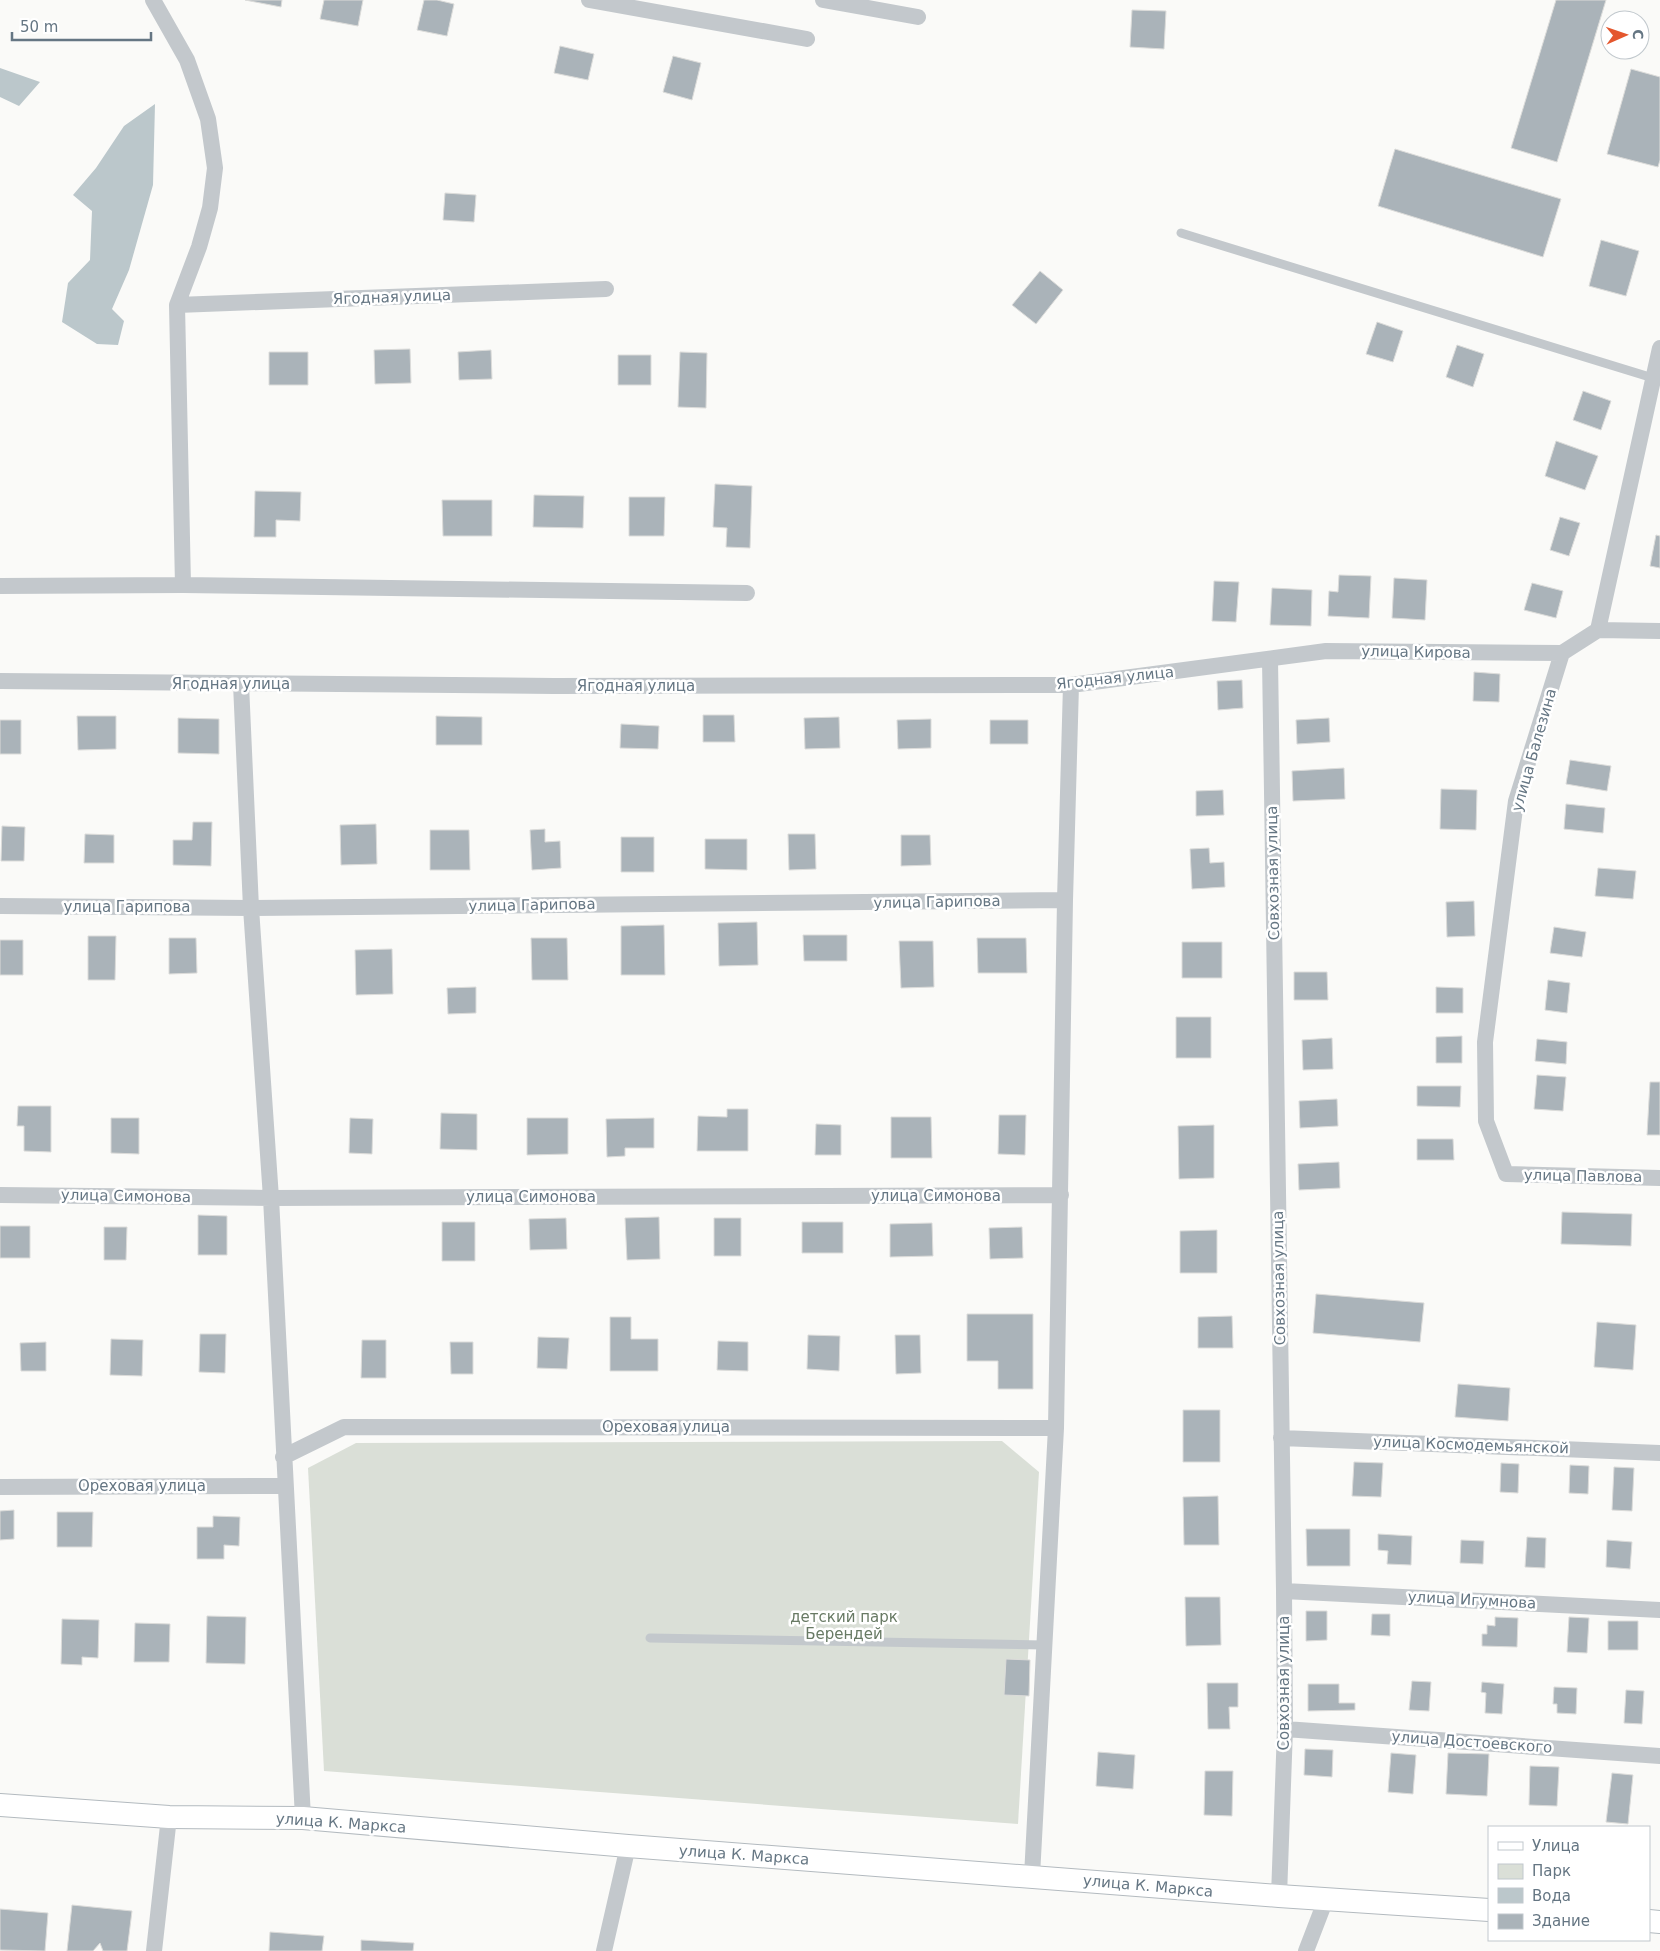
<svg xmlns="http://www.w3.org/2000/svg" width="1660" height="1951" font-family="'DejaVu Sans',sans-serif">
	<rect width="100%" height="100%" fill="#fafaf8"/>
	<path fill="#dadfd7" d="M1002,1441L1039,1472L1018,1824L324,1771L308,1468L356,1443Z"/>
	<path fill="#bbc7cb" d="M0,68L40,82L19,106L0,97Z
		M155,104L153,185L129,270L112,309L124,321L118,345L97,344L62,322L68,283L90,260L92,211L73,195L96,168L124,126Z"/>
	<path fill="#aab3b9" stroke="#dcdcda" d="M245,0H282L281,7Z
		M324,0H363L358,26L320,19Z
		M424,0H437L454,4L447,36L417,30Z
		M1556,0H1606L1557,162L1511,148Z
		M1132,10L1166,11L1164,49L1130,47Z
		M560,46L594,54L588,80L554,73Z
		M673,56L701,63L692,100L663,92Z
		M1631,69L1660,77V160L1658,167L1607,154Z
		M1395,149L1561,199L1543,257L1378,206Z
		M445,193L476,195L474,222L443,220Z
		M1601,240L1639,251L1626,296L1589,286Z
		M1040,271L1063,290L1036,324L1012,305Z
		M1377,322L1403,331L1393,362L1366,354Z
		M1457,345L1484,354L1473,387L1446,377Z
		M410,349L411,383L375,384L374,350Z
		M491,350L492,379L459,380L458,352Z
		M269,352H308V385H269Z
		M680,352L707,353L706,408L678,407Z
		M618,355H651V385H618Z
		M1583,391L1611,401L1601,430L1573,420Z
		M1556,441L1598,456L1585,490L1545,476Z
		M715,484L752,486L750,548L726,547L727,528L713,527Z
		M255,491L301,492L300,521L276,520V537H254Z
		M534,495L584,496L583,528L533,527Z
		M629,497H665L664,536H629Z
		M442,500H492V536H443Z
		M1560,517L1580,523L1569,556L1550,550Z
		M1656,535L1660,536V568L1650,566Z
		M1339,575L1371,576L1369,618L1328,616L1329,591L1338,592Z
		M1394,578L1427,580L1425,620L1392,618Z
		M1214,581L1239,582L1236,622L1212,621Z
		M1532,583L1563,591L1556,618L1524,610Z
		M1272,588L1312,590L1311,626L1270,625Z
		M1474,672L1500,674L1499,702L1473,701Z
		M1242,680L1243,708L1218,710L1217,681Z
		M703,715H734L735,742H703Z
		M77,716H116V749L78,750Z
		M436,716L482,717V745H436Z
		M839,717L840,748L805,749L804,718Z
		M178,718L219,719V754L178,753Z
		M1329,718L1330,742L1297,744L1296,720Z
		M931,719V748L898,749L897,720Z
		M0,720H21V754H0Z
		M990,720H1028V744H990Z
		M621,724L659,726L658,749L620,748Z
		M1570,760L1611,766L1607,791L1566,784Z
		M1344,768L1345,799L1293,801L1292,771Z
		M1441,789L1477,790L1476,830L1440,829Z
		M1223,790L1224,815L1196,816V791Z
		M1566,804L1605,808L1603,833L1564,829Z
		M193,822H212L211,866L173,865V840H192Z
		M376,824L377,864L341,865L340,825Z
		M2,826L25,827L24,861H1Z
		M545,829V842L560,841L561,868L532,870L530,830Z
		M430,830H469L470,870H430Z
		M85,834L114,835V863H84Z
		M788,834H815L816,869L789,870Z
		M901,835H930L931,865L901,866Z
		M621,837H654V872H621Z
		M705,839H747V870L705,869Z
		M1209,848L1210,863L1224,862L1225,887L1192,889L1190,849Z
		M1598,868L1636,871L1633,899L1595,896Z
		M1474,901L1475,936L1447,937L1446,902Z
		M757,922L758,965L719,966L718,923Z
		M664,925L665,975H621V926Z
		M1554,927L1586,932L1582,957L1550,953Z
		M803,935H847V961H804Z
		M88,936H116L115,980H88Z
		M169,938H196L197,973L169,974Z
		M531,938H567L568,980H532Z
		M977,938H1026L1027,973H978Z
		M0,940H23V975H0Z
		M899,941H933L934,987L901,988Z
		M1182,942H1222V978H1182Z
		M392,949L393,994L356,995L355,950Z
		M1294,972H1327L1328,1000H1294Z
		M1548,980L1570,983L1567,1013L1545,1010Z
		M476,987V1013L448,1014L447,988Z
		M1436,987L1463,988V1013H1436Z
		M1176,1017H1211V1058H1176Z
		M1462,1036V1063H1436V1037Z
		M1332,1038L1333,1069L1303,1070L1302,1040Z
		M1537,1039L1567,1042L1566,1064L1535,1061Z
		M1537,1075L1566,1077L1563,1111L1534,1109Z
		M1650,1082H1660V1135H1647Z
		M1417,1086H1461L1460,1107L1417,1106Z
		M1337,1099L1338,1126L1300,1128L1299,1101Z
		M18,1106H51V1152L24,1151V1126H17Z
		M727,1109H748V1151H697L698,1116L727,1117Z
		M441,1113L477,1114V1150L440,1149Z
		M999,1115H1026L1025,1155L998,1154Z
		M891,1117H931L932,1158H891Z
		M111,1118H139V1154L111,1153Z
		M350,1118L373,1119L372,1154L349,1153Z
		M527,1118H568V1154L527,1155Z
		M654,1118V1148H625V1156L607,1157L606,1119Z
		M816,1124L841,1125V1155H815Z
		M1214,1125V1178L1179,1179L1178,1126Z
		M1417,1139H1453L1454,1160H1417Z
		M1339,1162L1340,1188L1299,1190L1298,1164Z
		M1562,1212L1632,1214L1631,1246L1561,1244Z
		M198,1215L227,1216V1255H198Z
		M659,1217L660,1259L627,1260L625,1218Z
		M566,1218L567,1249L530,1250L529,1219Z
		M714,1218H741V1256H714Z
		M442,1222H475V1261H442Z
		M802,1222H843V1253H802Z
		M932,1223L933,1256L890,1257V1224Z
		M0,1226H30V1258H0Z
		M104,1227H127L126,1260H104Z
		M1022,1227L1023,1258L990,1259L989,1228Z
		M1217,1230V1273H1180V1231Z
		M1316,1294L1424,1303L1420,1342L1313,1333Z
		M967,1314H1033V1389H998V1361H967Z
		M1232,1316L1233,1348H1198V1317Z
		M610,1317H631V1339H658V1371H610Z
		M1597,1322L1636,1325L1633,1370L1594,1367Z
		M200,1334H226L225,1373L199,1372Z
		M808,1335L840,1336L839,1371L807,1369Z
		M895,1335H920L921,1373L896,1374Z
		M538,1337L569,1338L567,1369L537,1368Z
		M111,1339L143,1340L142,1376L110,1375Z
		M362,1340H386V1378H361Z
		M718,1341L748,1342V1371L717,1370Z
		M46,1342V1371H21L20,1343Z
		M450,1342H473V1374H451Z
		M1458,1384L1510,1388L1508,1421L1455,1417Z
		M1183,1410H1220V1462H1183Z
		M1354,1462L1383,1463L1381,1497L1352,1496Z
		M1501,1463L1519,1464L1518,1493L1500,1492Z
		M1570,1465L1589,1466L1588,1494L1569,1493Z
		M1614,1467L1634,1468L1632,1511L1612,1510Z
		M1218,1496L1219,1545H1184L1183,1497Z
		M14,1510V1539L0,1540V1511Z
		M57,1512H93L92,1547H57Z
		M213,1516L240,1517L239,1546L224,1545V1559H197V1527H213Z
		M1306,1529H1350V1566H1307Z
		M1378,1534L1412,1536L1411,1565L1387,1564L1388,1551L1378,1550Z
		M1527,1537L1546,1538L1545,1568L1525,1567Z
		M1461,1540L1484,1541L1483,1564L1460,1563Z
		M1607,1540L1632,1542L1630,1569L1606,1567Z
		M1185,1597H1220L1221,1645L1186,1646Z
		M1306,1611H1327V1640L1306,1641Z
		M1372,1614H1390V1636L1371,1635Z
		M207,1616L246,1617L245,1664L206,1663Z
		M1495,1617L1518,1618L1517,1647L1482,1646V1634H1487V1625L1495,1626Z
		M1569,1617L1589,1618L1587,1653L1567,1652Z
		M62,1619L99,1620L98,1658L82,1657V1665L61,1664Z
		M1608,1621H1638V1650H1608Z
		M135,1623L170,1624L169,1662H134Z
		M1006,1659L1030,1660L1029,1696L1004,1695Z
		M1412,1681L1431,1682L1429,1711L1409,1710Z
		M1482,1682L1504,1684L1502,1714L1485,1713L1486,1693L1481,1692Z
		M1207,1683H1238V1707H1229L1230,1729H1208Z
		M1308,1684H1339V1703H1355V1710L1308,1711Z
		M1554,1687L1577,1688L1576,1714L1557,1713V1704H1553Z
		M1626,1690L1644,1691L1642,1724L1624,1723Z
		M1305,1749L1333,1750L1332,1777L1304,1775Z
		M1098,1752L1135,1755L1133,1789L1096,1786Z
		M1391,1753L1416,1755L1413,1794L1388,1792Z
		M1448,1753L1489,1754L1487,1796L1446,1794Z
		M1530,1766L1559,1767L1557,1806L1529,1805Z
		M1205,1771H1233L1232,1816L1204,1815Z
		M1612,1773L1633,1775L1628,1824L1606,1822Z
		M72,1905L132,1911L127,1951H103L100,1943L93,1951H67Z
		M0,1909L48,1913L45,1951L0,1950Z
		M270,1932L324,1936L322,1951H269Z
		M361,1940L414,1943L413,1951H361Z"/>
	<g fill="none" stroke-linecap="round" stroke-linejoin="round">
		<g stroke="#b3babf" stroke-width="24">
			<path id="secondary" d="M0,1805L169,1817L303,1818L628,1846L1279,1896L1489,1910
				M1649,1921L1660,1922"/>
		</g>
		<path stroke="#c3c8cc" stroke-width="9" d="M1181,233L1653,378
			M650,1638L1044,1645"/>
		<path stroke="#c3c8cc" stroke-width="16" d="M153,0L187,60L208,119L215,168L210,208L199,247L177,305L183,585
			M589,0L807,39
			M823,0L918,17
			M177,305L606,289
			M1660,348L1598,630L1562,653L1516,801L1485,1042L1486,1121L1506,1174L1660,1178
			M0,586L183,585L747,593
			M1598,630L1660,631
			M1270,659L1284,1591L1285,1729L1279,1896
			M0,681L554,686L1071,685L1326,651L1562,653
			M241,684L251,908L271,1198L303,1818
			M0,906L251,908L1065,900
			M0,1195L271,1198L1061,1195
			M1281,1438L1660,1453
			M283,1457L344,1427L1056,1428
			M0,1487L285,1486
			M1284,1591L1660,1610
			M1285,1729L1660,1756
			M1032,1876L1056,1428L1065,900L1071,685
			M154,1951L169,1817
			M604,1951L628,1846
			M1306,1951L1326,1899"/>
		<use href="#secondary" stroke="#fff" stroke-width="22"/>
	</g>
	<g text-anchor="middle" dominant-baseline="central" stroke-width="5" stroke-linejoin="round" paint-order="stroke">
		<g font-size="15" fill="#657683" stroke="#fff">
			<text transform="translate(392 297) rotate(-2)">Ягодная улица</text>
			<text transform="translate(1416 652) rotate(1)">улица Кирова</text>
			<text transform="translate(1115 678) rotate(-6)">Ягодная улица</text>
			<text x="231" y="684">Ягодная улица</text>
			<text x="636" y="686">Ягодная улица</text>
			<text transform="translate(1534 750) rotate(-74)">улица Балезина</text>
			<text transform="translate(1273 873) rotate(-91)">Совхозная улица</text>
			<text transform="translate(937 902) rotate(-1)">улица Гарипова</text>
			<text transform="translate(532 905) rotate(-1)">улица Гарипова</text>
			<text x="127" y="907">улица Гарипова</text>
			<text transform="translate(1583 1176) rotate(1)">улица Павлова</text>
			<text transform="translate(126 1196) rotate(1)">улица Симонова</text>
			<text x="936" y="1196">улица Симонова</text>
			<text x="531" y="1197">улица Симонова</text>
			<text transform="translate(1279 1278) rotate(-91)">Совхозная улица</text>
			<text x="666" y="1427">Ореховая улица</text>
			<text transform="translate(1471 1445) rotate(2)">улица Космодемьянской</text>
			<text x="142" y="1486">Ореховая улица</text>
			<text transform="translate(1472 1600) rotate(3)">улица Игумнова</text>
			<text transform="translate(1284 1683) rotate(-90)">Совхозная улица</text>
			<text transform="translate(1472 1742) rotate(4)">улица Достоевского</text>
			<text transform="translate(341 1823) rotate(4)">улица К. Маркса</text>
			<text transform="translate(744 1855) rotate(4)">улица К. Маркса</text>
			<text transform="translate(1148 1886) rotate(5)">улица К. Маркса</text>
		</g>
		<g font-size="15" fill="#687a64" stroke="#fff">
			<text x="844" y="1617">детский парк<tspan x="844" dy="17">Берендей</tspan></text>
		</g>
	</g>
	<rect x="1488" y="1826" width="162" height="115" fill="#ffffff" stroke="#c1c8cd"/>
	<rect x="1498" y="1842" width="25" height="8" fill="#ffffff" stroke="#c1c8cd"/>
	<text x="1532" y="1851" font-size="15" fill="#657683">Улица</text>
	<rect x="1498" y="1864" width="25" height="15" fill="#dadfd7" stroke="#c1c8cd"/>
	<text x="1532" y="1876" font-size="15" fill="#657683">Парк</text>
	<rect x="1498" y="1888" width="25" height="15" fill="#bbc7cb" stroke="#c1c8cd"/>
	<text x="1532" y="1901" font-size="15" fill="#657683">Вода</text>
	<rect x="1498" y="1914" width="25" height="15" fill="#aab3b9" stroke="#c1c8cd"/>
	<text x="1532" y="1926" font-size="15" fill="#657683">Здание</text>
	<g transform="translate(1625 35) rotate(88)"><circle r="24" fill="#ffffff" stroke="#c1c8cd"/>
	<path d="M0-4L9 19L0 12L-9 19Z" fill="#e4572e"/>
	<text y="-8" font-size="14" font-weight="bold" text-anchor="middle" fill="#657683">С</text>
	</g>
	<path d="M12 32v8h139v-8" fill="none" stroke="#657683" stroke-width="2.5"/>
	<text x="20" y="32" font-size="15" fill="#657683" stroke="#ffffff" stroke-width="4" paint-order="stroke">50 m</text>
</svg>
